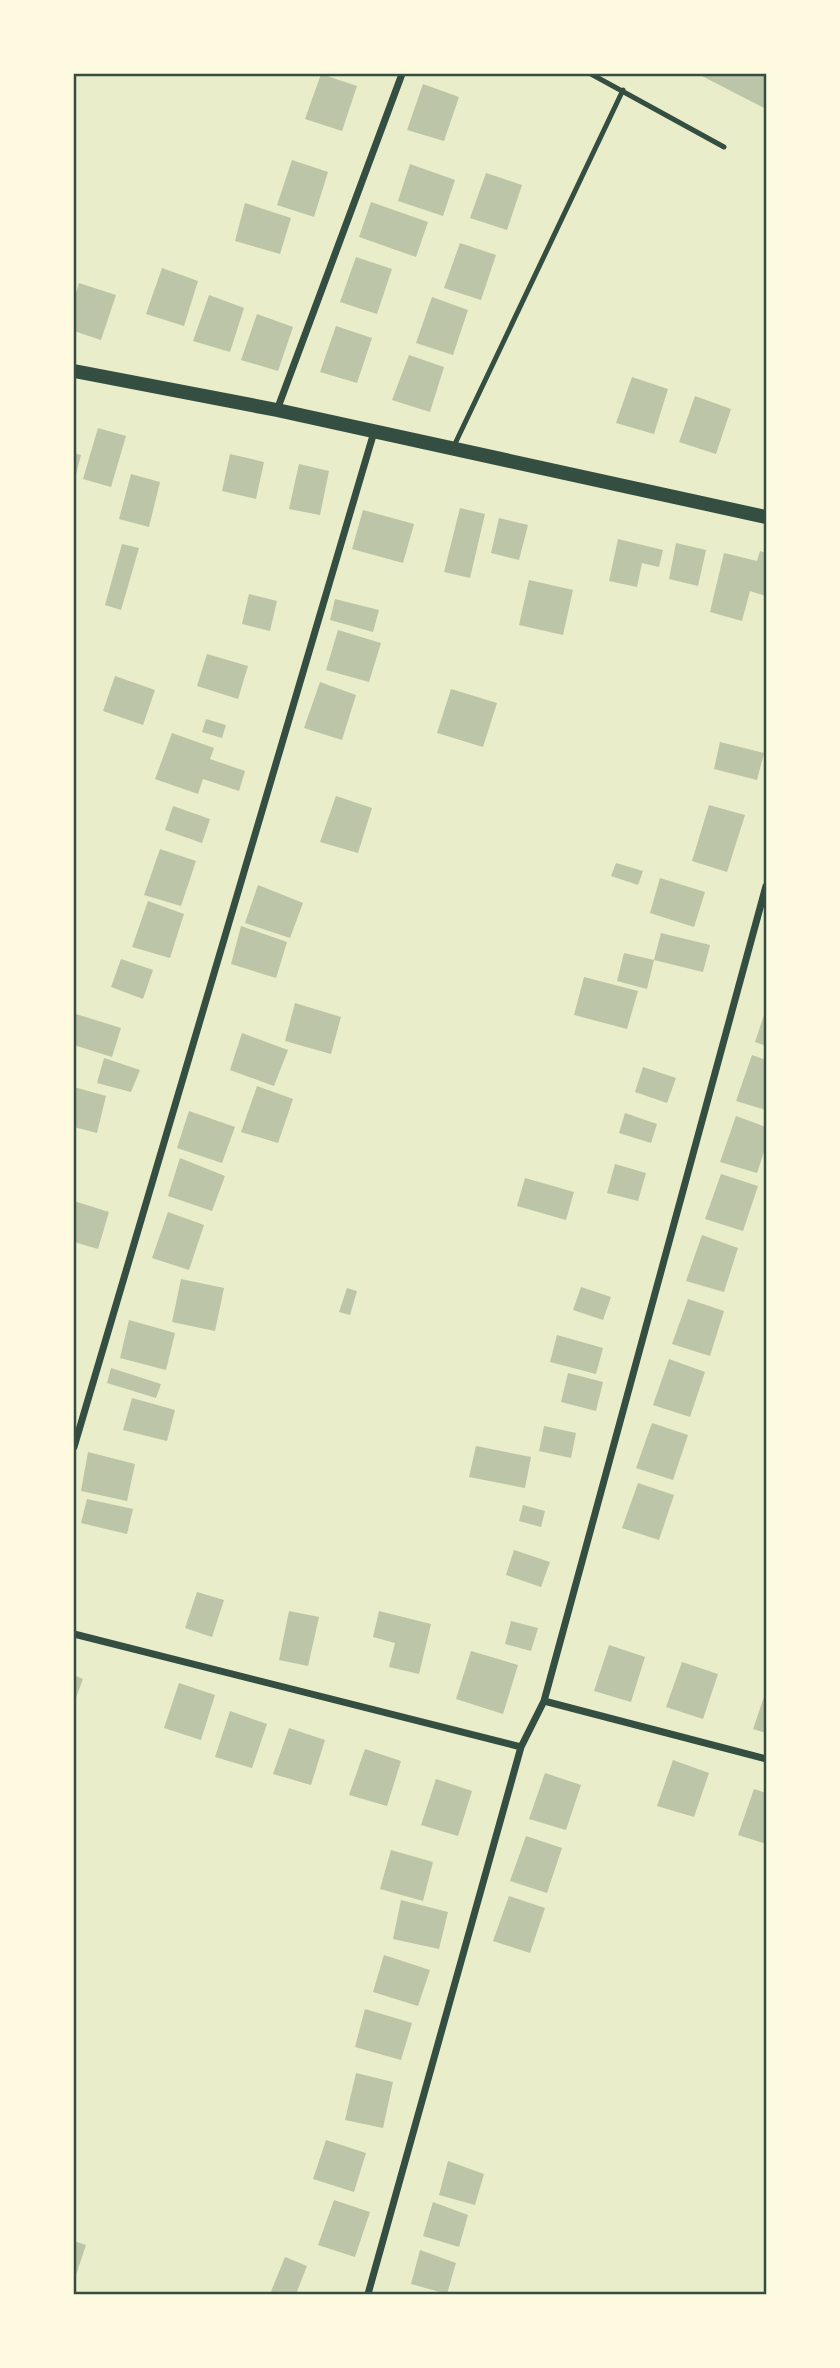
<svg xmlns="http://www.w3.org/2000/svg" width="840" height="2368" font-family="'Sofia Sans Condensed',sans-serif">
	<rect width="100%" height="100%" fill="#e9edc9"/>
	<path fill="#bcc5a7" d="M321,74L357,86L342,131L305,119Z
		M698,74H766V109Z
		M423,84L459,97L444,141L407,130Z
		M292,160L328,172L314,217L277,205Z
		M410,164L455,180L443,216L398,201Z
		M486,173L522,185L507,230L470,218Z
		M371,202L428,222L416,257L359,237Z
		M245,203L291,218L280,254L235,241Z
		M460,243L496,255L481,300L444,288Z
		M356,257L392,269L377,314L340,302Z
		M162,268L198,281L184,326L146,314Z
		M79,283L116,295L101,340L74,331V300Z
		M209,295L244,308L230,352L193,341Z
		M432,297L468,310L453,355L416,343Z
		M257,314L293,327L278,371L241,360Z
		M336,326L372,338L357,383L320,372Z
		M409,355L444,367L430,412L392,400Z
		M632,377L668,389L654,434L616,423Z
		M695,396L731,409L716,454L679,442Z
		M98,428L126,436L111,487L83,479Z
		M74,453L81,455L74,482Z
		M230,454L264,462L256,499L222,491Z
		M299,464L329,471L320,515L289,509Z
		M131,474L160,482L149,527L119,519Z
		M460,508L485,514L470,578L444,572Z
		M363,510L414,524L403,563L352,549Z
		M499,518L528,525L519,560L491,553Z
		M618,539L663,550L659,567L642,563L637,587L609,581Z
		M676,543L706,550L698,586L669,579Z
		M122,544L139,548L121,610L105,605Z
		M760,551L766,553V596L750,591L742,621L710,612L724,553L757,561Z
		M529,580L573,590L563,635L519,625Z
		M249,594L277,601L270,631L242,624Z
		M335,599L379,610L373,632L330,620Z
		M338,630L381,643L369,682L326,670Z
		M207,654L248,666L238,699L197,686Z
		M115,676L155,690L143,725L103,711Z
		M320,682L356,695L342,740L304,728Z
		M451,689L497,703L483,747L437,733Z
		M206,719L226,725L222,738L202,732Z
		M172,733L214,748L210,759L245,771L239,791L203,779L198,794L155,779Z
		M720,742L764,753L757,780L714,769Z
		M336,796L372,808L358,853L320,842Z
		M709,805L745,815L727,872L692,861Z
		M173,806L210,819L202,843L165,830Z
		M160,849L196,861L181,906L144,895Z
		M616,863L643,871L638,885L611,876Z
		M660,878L705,892L694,927L650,913Z
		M258,885L303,903L290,938L245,923Z
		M148,901L184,914L170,958L132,947Z
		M241,926L287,942L276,978L231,964Z
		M661,933L710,945L703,972L654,960Z
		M624,953L654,960L647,989L617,981Z
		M121,959L153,970L143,999L111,987Z
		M584,977L638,991L627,1029L574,1015Z
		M295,1003L341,1017L331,1054L285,1041Z
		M766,1009V1046L755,1042Z
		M76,1014L121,1028L112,1057L74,1045V1021Z
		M242,1033L288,1050L274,1086L230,1070Z
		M752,1055L766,1060V1110L736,1101Z
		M104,1058L140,1070L131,1092L97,1083Z
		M643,1067L676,1078L667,1103L635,1092Z
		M257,1086L293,1099L278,1143L241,1132Z
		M74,1087L106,1096L97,1133L74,1127Z
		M189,1111L235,1127L222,1163L177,1148Z
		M625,1113L657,1124L651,1143L619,1133Z
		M736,1116L766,1127V1146L757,1173L720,1162Z
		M180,1158L225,1176L212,1211L168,1196Z
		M615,1164L646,1173L638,1201L607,1193Z
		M721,1174L758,1186L743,1231L705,1219Z
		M525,1178L574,1192L566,1220L517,1206Z
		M74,1201L109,1212L98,1249L74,1242Z
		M168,1212L204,1225L189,1270L152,1258Z
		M702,1235L738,1248L724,1292L686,1281Z
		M181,1279L224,1288L215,1331L172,1322Z
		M581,1287L611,1297L603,1320L573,1310Z
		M347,1288L357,1291L350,1315L339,1312Z
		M688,1299L724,1311L710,1356L672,1344Z
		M129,1320L175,1333L166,1370L120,1358Z
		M557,1335L603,1348L596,1374L550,1362Z
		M669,1359L705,1372L690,1417L653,1405Z
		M111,1368L161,1384L156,1398L107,1383Z
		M568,1373L603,1382L596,1411L561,1402Z
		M132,1398L175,1410L167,1441L123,1430Z
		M652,1423L688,1435L673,1480L636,1468Z
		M544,1426L576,1433L571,1458L539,1451Z
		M476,1446L531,1457L525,1488L469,1477Z
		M88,1452L135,1464L127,1501L81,1491Z
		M638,1483L674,1495L659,1540L622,1528Z
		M87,1499L133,1509L127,1534L81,1523Z
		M523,1505L545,1511L541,1527L519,1521Z
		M514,1550L550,1562L541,1587L506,1575Z
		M197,1592L224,1600L212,1637L185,1628Z
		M289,1611L319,1617L308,1666L279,1660Z
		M379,1611L431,1624L419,1674L389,1667L395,1643L373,1637Z
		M511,1621L538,1628L531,1651L505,1644Z
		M609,1645L645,1657L631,1702L594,1691Z
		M471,1651L518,1665L503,1714L456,1699Z
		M682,1662L718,1674L703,1719L666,1707Z
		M74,1675L83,1679L74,1703Z
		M179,1683L215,1695L201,1740L164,1728Z
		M766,1691V1733L753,1729Z
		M230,1711L267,1724L252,1768L215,1757Z
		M289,1728L325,1740L311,1785L273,1774Z
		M365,1749L401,1761L387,1806L349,1795Z
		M673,1760L709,1773L694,1817L657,1806Z
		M545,1773L581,1785L566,1830L529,1819Z
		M436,1779L472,1791L458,1836L421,1825Z
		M754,1789L766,1793V1844L738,1835Z
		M526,1836L562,1848L547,1893L510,1881Z
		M391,1850L433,1862L423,1901L380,1889Z
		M509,1896L545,1908L530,1953L493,1941Z
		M401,1900L448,1912L439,1949L393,1939Z
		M384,1955L430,1970L418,2006L373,1992Z
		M365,2009L412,2023L401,2060L355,2047Z
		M356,2073L393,2082L383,2128L345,2120Z
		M326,2140L366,2153L354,2192L313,2179Z
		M448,2161L484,2174L475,2205L439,2195Z
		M334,2200L370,2212L355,2257L318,2245Z
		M433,2202L468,2215L459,2247L423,2236Z
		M74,2241L86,2245L74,2281Z
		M420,2250L456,2263L447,2294L411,2284Z
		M285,2257L307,2266L296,2294H270Z"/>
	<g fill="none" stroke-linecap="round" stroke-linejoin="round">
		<path stroke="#344e41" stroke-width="5" d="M591,74L724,147
			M453,448L623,90"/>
		<path stroke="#344e41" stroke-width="7" d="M277,410L402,74
			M74,1447L374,432
			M74,1634L521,1747
			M544,1701L766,1759
			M368,2294L521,1747L544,1701L766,886"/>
		<path stroke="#344e41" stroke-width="14" d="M74,371L277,410L766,517"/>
	</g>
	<rect width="840" height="2368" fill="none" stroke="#fefae0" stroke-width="150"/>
	<rect x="75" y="75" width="690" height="2218" fill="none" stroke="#344e41" stroke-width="2.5"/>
</svg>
